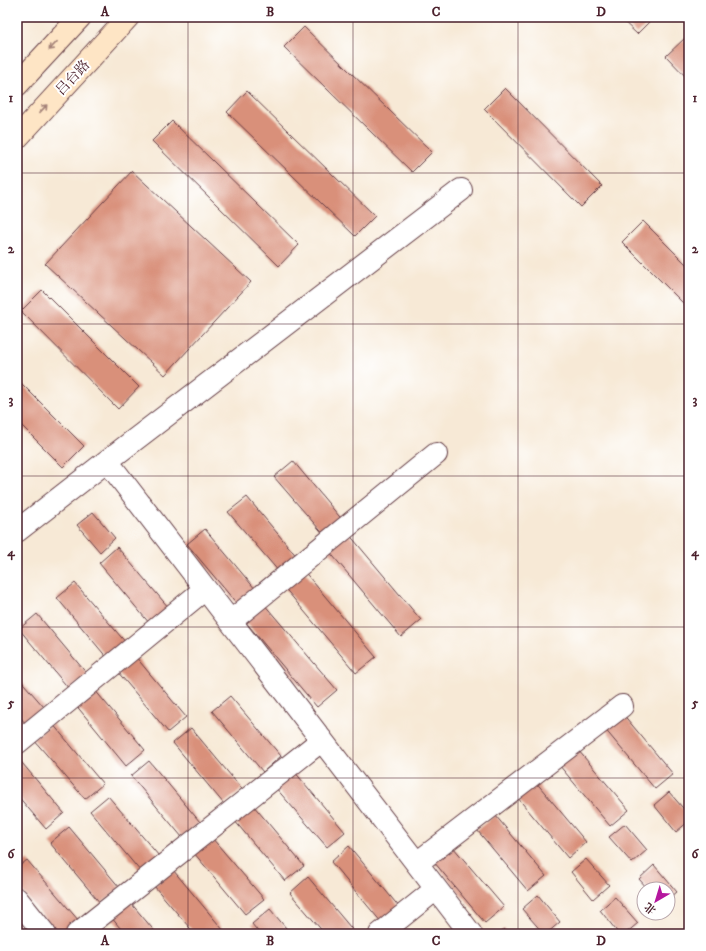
<svg xmlns="http://www.w3.org/2000/svg" width="706" height="951" font-family="'IM FELL DW Pica','Noto Serif SC',serif">
	<rect width="100%" height="100%" fill="#fff"/>
	<filter id="ink" filterUnits="userSpaceOnUse"><feTurbulence type="fractalNoise" baseFrequency=".025" numOctaves="2"/><feDisplacementMap in="SourceGraphic" scale="8" xChannelSelector="R" yChannelSelector="G"/><feConvolveMatrix kernelMatrix="1 2 1 2 8 2 1 2 1" color-interpolation-filters="sRGB"/></filter>
	<filter id="wash" filterUnits="userSpaceOnUse"><feTurbulence type="fractalNoise" baseFrequency=".012" numOctaves="4" result="noise"/><feDisplacementMap in="SourceGraphic" scale="16" xChannelSelector="R" yChannelSelector="G"/><feGaussianBlur stdDeviation="0.9" result="paint"/><feColorMatrix in="noise" values="0 0 0 0 0 0 0 0 0 0 0 0 0 0 0 0 0 1.4 0 .05"/><feComposite in="paint" operator="in"/></filter>
	<g filter="url(#wash)">
		<rect width="100%" height="100%" fill="#f7e9d6"/>
		<g id="blocks">
			<path fill="#d9907a" d="M619,17H654L637,34Z
				M304,27L432,152L412,172L284,47Z
				M685,38L689,42V80L666,56Z
				M505,88L602,186L581,207L484,109Z
				M247,91L375,216L355,236L227,112Z
				M172,121L299,245L279,266L152,141Z
				M132,171L251,282L165,375L45,264Z
				M643,221L689,267V309L622,242Z
				M42,290L139,387L118,409L21,311Z
				M17,379L84,446L63,467L17,421Z
				M293,461L344,522L326,537L274,477Z
				M247,497L298,558L280,573L228,512Z
				M93,512L115,538L100,552L77,525Z
				M205,529L256,590L238,605L187,544Z
				M348,533L421,620L401,637L328,550Z
				M117,547L169,608L150,624L99,563Z
				M303,570L376,657L356,673L283,586Z
				M75,583L127,644L108,659L57,598Z
				M263,603L337,690L317,707L244,620Z
				M37,614L88,675L70,690L19,629Z
				M135,656L186,717L168,732L117,671Z
				M17,676L44,707L25,723L17,713Z
				M94,689L145,750L126,766L75,704Z
				M230,696L281,756L263,772L212,711Z
				M622,713L673,774L655,789L604,728Z
				M52,723L103,784L85,799L33,739Z
				M191,728L242,789L224,804L173,743Z
				M578,750L629,810L610,826L559,765Z
				M17,757L64,813L46,829L17,795Z
				M149,761L200,822L182,837L131,776Z
				M294,771L345,832L327,847L275,787Z
				M535,781L586,842L568,858L517,797Z
				M669,792L689,815V821L676,832L654,805Z
				M108,796L159,856L141,872L90,811Z
				M253,805L304,866L285,881L234,820Z
				M495,815L546,876L528,891L477,830Z
				M625,824L647,850L632,863L609,837Z
				M69,827L120,888L101,904L50,843Z
				M212,838L264,899L245,914L194,853Z
				M349,846L400,908L382,923L331,862Z
				M453,847L504,907L485,923L434,862Z
				M586,859L609,885L593,899L571,872Z
				M27,860L79,921L63,934H58L17,885V868Z
				M654,865L677,892L668,899V889H648L639,879Z
				M173,870L224,931L221,934H195L154,886Z
				M308,877L356,934H325L290,893Z
				M538,895L560,922L546,934H544L522,909Z
				M615,897L638,923L625,934H619L600,910Z
				M130,902L157,934H125L111,917Z
				M270,909L291,934H260L252,924Z
				M504,929L509,934H498Z"/>
		</g>
	</g>
	<g filter="url(#ink)">
		<use href="#blocks" fill-opacity="0" stroke="#643d45" stroke-width="1"/>
		<g fill="none" stroke-linecap="round" stroke-linejoin="round">
			<g stroke="#643d45" stroke-width="24">
				<path id="minor" d="M107,461L461,190
					M17,531L107,461L471,934
					M231,621L436,454
					M17,743L205,589
					M417,863L622,706
					M17,899L45,934
					M77,934L322,740
					M380,934L436,889"/>
			</g>
			<g stroke="#643d45" stroke-width="24">
				<path id="secondary" d="M17,85L80,17
					M17,138L128,17"/>
			</g>
			<use href="#minor" stroke="#fff" stroke-width="22"/>
			<use href="#secondary" stroke="#fee5c5" stroke-width="22"/>
		</g>
		<defs><path id="oneway-shaft" d="M-6 0H5M1.5-3L5.5 0L1.5 3" fill="none" stroke-width="1.6" stroke-linecap="round" stroke-linejoin="round"/></defs>
		<g stroke="#a48278">
			<use href="#oneway-shaft" transform="translate(53 46) rotate(133)"/>
			<use href="#oneway-shaft" transform="translate(43 109) rotate(-47)"/>
		</g>
	</g>
	<path fill="none" stroke="#4a1f2b" stroke-width="1" stroke-opacity="0.55" d="M188,17V934M353,17V934M518,17V934M17,173H689M17,324H689M17,476H689M17,627H689M17,778H689"/>
	<g text-anchor="middle" dominant-baseline="central" stroke-width="4" stroke-linejoin="round" paint-order="stroke">
		<g font-size="14" fill="#4a1f2b" stroke="#fff">
			<text transform="translate(73 78) rotate(-47)">吕台路</text>
		</g>
	</g>
	<rect width="706" height="951" fill="none" stroke="#fff" stroke-width="44"/>
	<g transform="translate(656 901) rotate(218)"><circle r="19" fill="#ffffff" stroke="#b7a5aa"/>
	<path d="M0-3L7 15L0 10L-7 15Z" fill="#b5179e"/>
	<text y="-6" font-size="11" font-weight="bold" text-anchor="middle" fill="#4a1f2b">北</text>
	</g>
	<rect x="22" y="22" width="662" height="907" fill="none" stroke="#4a1f2b" stroke-width="1.5"/>
	<g font-size="13" text-anchor="middle" font-weight="bold" fill="#4a1f2b">
		<text x="105" y="16">A</text>
		<text x="270" y="16">B</text>
		<text x="436" y="16">C</text>
		<text x="601" y="16">D</text>
		<text x="11" y="102">1</text>
		<text x="695" y="102">1</text>
		<text x="11" y="253">2</text>
		<text x="695" y="253">2</text>
		<text x="11" y="404">3</text>
		<text x="695" y="404">3</text>
		<text x="11" y="556">4</text>
		<text x="695" y="556">4</text>
		<text x="11" y="707">5</text>
		<text x="695" y="707">5</text>
		<text x="11" y="858">6</text>
		<text x="695" y="858">6</text>
		<text x="105" y="945">A</text>
		<text x="270" y="945">B</text>
		<text x="436" y="945">C</text>
		<text x="601" y="945">D</text>
	</g>
</svg>
